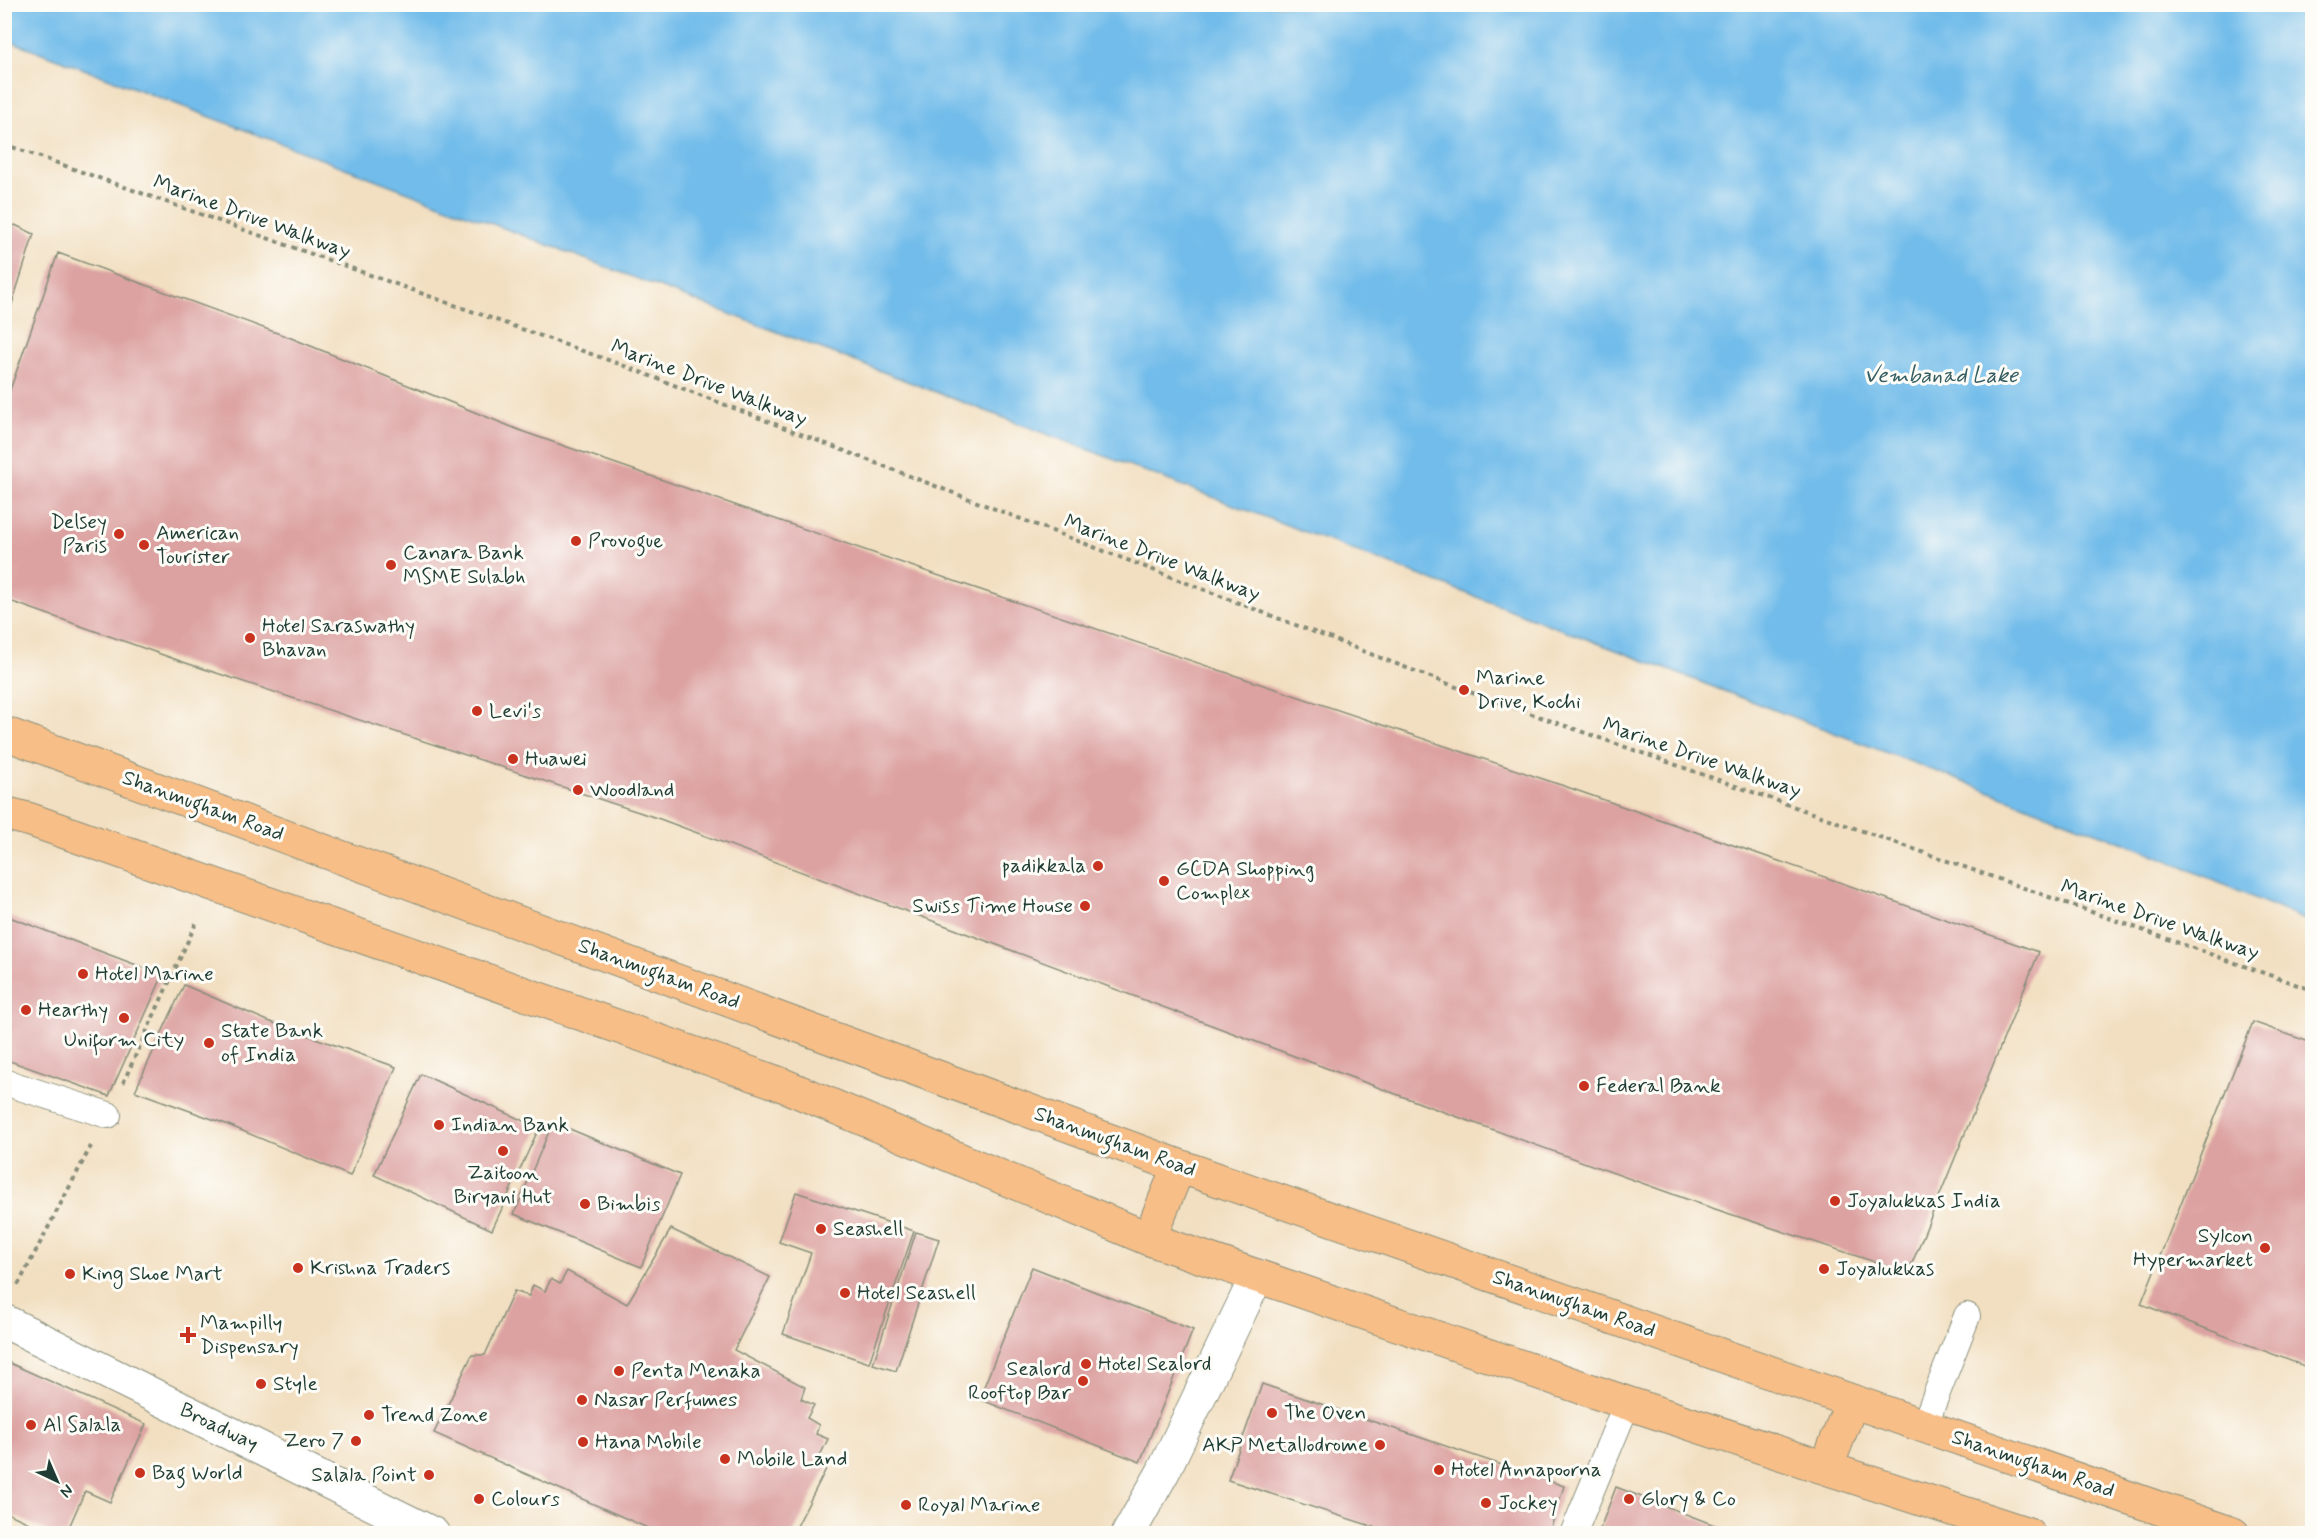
<svg xmlns="http://www.w3.org/2000/svg" width="2317" height="1538" font-family="Mynerve,sans-serif">
	<rect width="100%" height="100%" fill="#fdfcf7"/>
	<filter id="ink" filterUnits="userSpaceOnUse"><feTurbulence type="fractalNoise" baseFrequency=".0167" numOctaves="2"/><feDisplacementMap in="SourceGraphic" scale="12" xChannelSelector="R" yChannelSelector="G"/><feConvolveMatrix kernelMatrix="1 2 1 2 8 2 1 2 1" color-interpolation-filters="sRGB"/></filter>
	<filter id="wash" filterUnits="userSpaceOnUse"><feTurbulence type="fractalNoise" baseFrequency=".008" numOctaves="4" result="noise"/><feDisplacementMap in="SourceGraphic" scale="24" xChannelSelector="R" yChannelSelector="G"/><feGaussianBlur stdDeviation="1.35" result="paint"/><feColorMatrix in="noise" values="0 0 0 0 0 0 0 0 0 0 0 0 0 0 0 0 0 1.4 0 .05"/><feComposite in="paint" operator="in"/></filter>
	<g filter="url(#wash)">
		<rect width="100%" height="100%" fill="#f2dfc1"/>
		<path fill="#71bcea" stroke="#487c8f" stroke-width="1.5" d="M4,5H2312V923L2146,851L5,39Z"/>
		<g id="blocks">
			<path fill="#dca2a1" d="M15,225L34,234L5,326L4,233Z
				M58,253L291,338L524,432L963,584L1567,787L2039,952L1908,1273L1703,1205L1444,1112L660,819L183,662L4,599V407Z
				M4,915L163,975L109,1096L4,1059Z
				M184,985L268,1021L396,1067L350,1176L226,1124L135,1091Z
				M2253,1022L2312,1043V1369L2141,1304Z
				M421,1074L539,1128L492,1230L374,1175Z
				M553,1122L680,1175L641,1267L514,1214Z
				M796,1192L914,1231L869,1363L783,1334L811,1253L779,1242Z
				M671,1229L770,1277L734,1350L805,1387L801,1399L814,1405L807,1418L819,1425L816,1434L828,1439L818,1460L828,1465L793,1534H661L434,1433L472,1355H485L514,1291L529,1296L533,1285L545,1291L551,1279L560,1284L567,1271L627,1304Z
				M916,1232L939,1239L896,1371L873,1364Z
				M1032,1267L1193,1330L1140,1462L979,1399Z
				M5,1361L146,1424L110,1502L85,1491L66,1534H53L5,1512Z
				M1262,1384L1564,1486L1549,1534H1396L1228,1480Z
				M1616,1487L1735,1533V1534H1598Z"/>
		</g>
	</g>
	<g filter="url(#ink)">
		<use href="#blocks" fill-opacity="0" stroke="#888e7a" stroke-width="1.5"/>
		<g fill="none" stroke-linecap="round" stroke-linejoin="round">
			<g stroke="#888e7a" stroke-width="28">
				<path id="lane" d="M4,1082L108,1115
					M1924,1426L1967,1316
					M1573,1534L1627,1403"/>
			</g>
			<g stroke="#888e7a" stroke-width="35">
				<path id="street" d="M4,1321L433,1534
					M1128,1534L1163,1472L1257,1276"/>
			</g>
			<g stroke="#888e7a" stroke-width="35">
				<path id="primary" d="M4,733L1179,1166L2233,1534
					M4,813L31,820L778,1083L1149,1239L1627,1403L2028,1534
					M1149,1239L1179,1166
					M1827,1466L1852,1401"/>
			</g>
			<path stroke="#888e7a" stroke-width="4" stroke-dasharray="4.5 4.5" stroke-linecap="butt" d="M4,144L622,365L1464,690L2312,990
				M123,1083L197,921
				M18,1285L91,1146"/>
			<use href="#lane" stroke="#fff" stroke-width="26"/>
			<use href="#street" stroke="#fff" stroke-width="33"/>
			<use href="#primary" stroke="#f7be87" stroke-width="33"/>
		</g>
	</g>
	<g fill="#c8321e" stroke="#fdfcf7" stroke-width="2">
		<circle cx="119" cy="534" r="6"/>
		<circle cx="576" cy="541" r="6"/>
		<circle cx="144" cy="545" r="6"/>
		<circle cx="391" cy="565" r="6"/>
		<circle cx="250" cy="638" r="6"/>
		<circle cx="1464" cy="690" r="6"/>
		<circle cx="477" cy="711" r="6"/>
		<circle cx="513" cy="759" r="6"/>
		<circle cx="578" cy="790" r="6"/>
		<circle cx="1098" cy="866" r="6"/>
		<circle cx="1164" cy="881" r="6"/>
		<circle cx="1085" cy="906" r="6"/>
		<circle cx="83" cy="974" r="6"/>
		<circle cx="26" cy="1010" r="6"/>
		<circle cx="124" cy="1018" r="6"/>
		<circle cx="209" cy="1043" r="6"/>
		<circle cx="1584" cy="1086" r="6"/>
		<circle cx="439" cy="1125" r="6"/>
		<circle cx="503" cy="1151" r="6"/>
		<circle cx="1835" cy="1201" r="6"/>
		<circle cx="585" cy="1204" r="6"/>
		<circle cx="821" cy="1229" r="6"/>
		<circle cx="2265" cy="1248" r="6"/>
		<circle cx="298" cy="1268" r="6"/>
		<circle cx="1824" cy="1269" r="6"/>
		<circle cx="70" cy="1274" r="6"/>
		<circle cx="845" cy="1293" r="6"/>
		<path d="M185 1326h6v6h6v6h-6v6h-6v-6h-6v-6h6z"/>
		<circle cx="1086" cy="1364" r="6"/>
		<circle cx="619" cy="1371" r="6"/>
		<circle cx="1083" cy="1381" r="6"/>
		<circle cx="261" cy="1384" r="6"/>
		<circle cx="582" cy="1400" r="6"/>
		<circle cx="1272" cy="1413" r="6"/>
		<circle cx="369" cy="1415" r="6"/>
		<circle cx="31" cy="1425" r="6"/>
		<circle cx="356" cy="1441" r="6"/>
		<circle cx="583" cy="1442" r="6"/>
		<circle cx="1380" cy="1445" r="6"/>
		<circle cx="725" cy="1459" r="6"/>
		<circle cx="1439" cy="1470" r="6"/>
		<circle cx="140" cy="1473" r="6"/>
		<circle cx="429" cy="1475" r="6"/>
		<circle cx="479" cy="1499" r="6"/>
		<circle cx="1629" cy="1499" r="6"/>
		<circle cx="1486" cy="1503" r="6"/>
		<circle cx="906" cy="1505" r="6"/>
	</g>
	<g text-anchor="middle" dominant-baseline="central" stroke-width="6" stroke-linejoin="round" paint-order="stroke">
		<g font-size="21" fill="#1f3d34" stroke="#fdfcf7">
			<text transform="translate(252 217) rotate(20)">Marine Drive Walkway</text>
			<text transform="translate(709 383) rotate(21)">Marine Drive Walkway</text>
			<text transform="translate(1162 558) rotate(21)">Marine Drive Walkway</text>
			<text transform="translate(1702 758) rotate(19)">Marine Drive Walkway</text>
			<text transform="translate(203 806) rotate(20)">Shanmugham Road</text>
			<text transform="translate(2160 920) rotate(19)">Marine Drive Walkway</text>
			<text transform="translate(659 974) rotate(20)">Shanmugham Road</text>
			<text transform="translate(1115 1142) rotate(20)">Shanmugham Road</text>
			<text transform="translate(1574 1304) rotate(19)">Shanmugham Road</text>
			<text transform="translate(219 1427) rotate(26)">Broadway</text>
			<text transform="translate(2033 1464) rotate(19)">Shanmugham Road</text>
		</g>
		<g font-size="21" fill="#1f3d34" stroke="#fdfcf7" text-anchor="start">
			<text x="107" y="522" text-anchor="end">Delsey<tspan x="107" dy="24">Paris</tspan></text>
			<text x="156" y="533">American<tspan x="156" dy="24">Tourister</tspan></text>
			<text x="588" y="541">Provogue</text>
			<text x="403" y="553">Canara Bank<tspan x="403" dy="24">MSME Sulabh</tspan></text>
			<text x="262" y="626">Hotel Saraswathy<tspan x="262" dy="24">Bhavan</tspan></text>
			<text x="1476" y="678">Marine<tspan x="1476" dy="24">Drive, Kochi</tspan></text>
			<text x="489" y="711">Levi's</text>
			<text x="525" y="759">Huawei</text>
			<text x="590" y="790">Woodland</text>
			<text x="1086" y="866" text-anchor="end">padikkala</text>
			<text x="1176" y="869">GCDA Shopping<tspan x="1176" dy="24">Complex</tspan></text>
			<text x="1073" y="906" text-anchor="end">Swiss Time House</text>
			<text x="95" y="974">Hotel Marine</text>
			<text x="38" y="1010">Hearthy</text>
			<text x="221" y="1031">State Bank<tspan x="221" dy="24">of India</tspan></text>
			<text x="124" y="1040" text-anchor="middle">Uniform City</text>
			<text x="1596" y="1086">Federal Bank</text>
			<text x="451" y="1125">Indian Bank</text>
			<text x="503" y="1173" text-anchor="middle">Zaitoon<tspan x="503" dy="24">Biryani Hut</tspan></text>
			<text x="1847" y="1201">Joyalukkas India</text>
			<text x="597" y="1204">Bimbis</text>
			<text x="833" y="1229">Seashell</text>
			<text x="2253" y="1236" text-anchor="end">Sylcon<tspan x="2253" dy="24">Hypermarket</tspan></text>
			<text x="310" y="1268">Krishna Traders</text>
			<text x="1836" y="1269">Joyalukkas</text>
			<text x="82" y="1274">King Shoe Mart</text>
			<text x="857" y="1293">Hotel Seashell</text>
			<text x="200" y="1323">Mampilly<tspan x="200" dy="24">Dispensary</tspan></text>
			<text x="1098" y="1364">Hotel Sealord</text>
			<text x="1071" y="1369" text-anchor="end">Sealord<tspan x="1071" dy="24">Rooftop Bar</tspan></text>
			<text x="631" y="1371">Penta Menaka</text>
			<text x="273" y="1384">Style</text>
			<text x="594" y="1400">Nasar Perfumes</text>
			<text x="1284" y="1413">The Oven</text>
			<text x="381" y="1415">Trend Zone</text>
			<text x="43" y="1425">Al Salala</text>
			<text x="344" y="1441" text-anchor="end">Zero 7</text>
			<text x="595" y="1442">Hana Mobile</text>
			<text x="1368" y="1445" text-anchor="end">AKP Metallodrome</text>
			<text x="737" y="1459">Mobile Land</text>
			<text x="1451" y="1470">Hotel Annapoorna</text>
			<text x="152" y="1473">Bag World</text>
			<text x="417" y="1475" text-anchor="end">Salala Point</text>
			<text x="491" y="1499">Colours</text>
			<text x="1641" y="1499">Glory &amp; Co</text>
			<text x="1498" y="1503">Jockey</text>
			<text x="918" y="1505">Royal Marine</text>
		</g>
		<g font-size="22" font-style="italic" fill="#345d62" stroke="#fdfcf7">
			<text x="1941" y="376">Vembanad Lake</text>
		</g>
	</g>
	<rect width="2317" height="1538" fill="none" stroke="#fdfcf7" stroke-width="24"/>
	<g transform="translate(57 1481) rotate(136)" stroke="#fdfcf7" stroke-width="4.5" paint-order="stroke">
	<path d="M0-4.5L10 22L0 15L-10 22Z" fill="#1f3d34"/>
	<text y="-9" font-size="16" font-weight="bold" text-anchor="middle" fill="#1f3d34">N</text>
	</g>
</svg>
